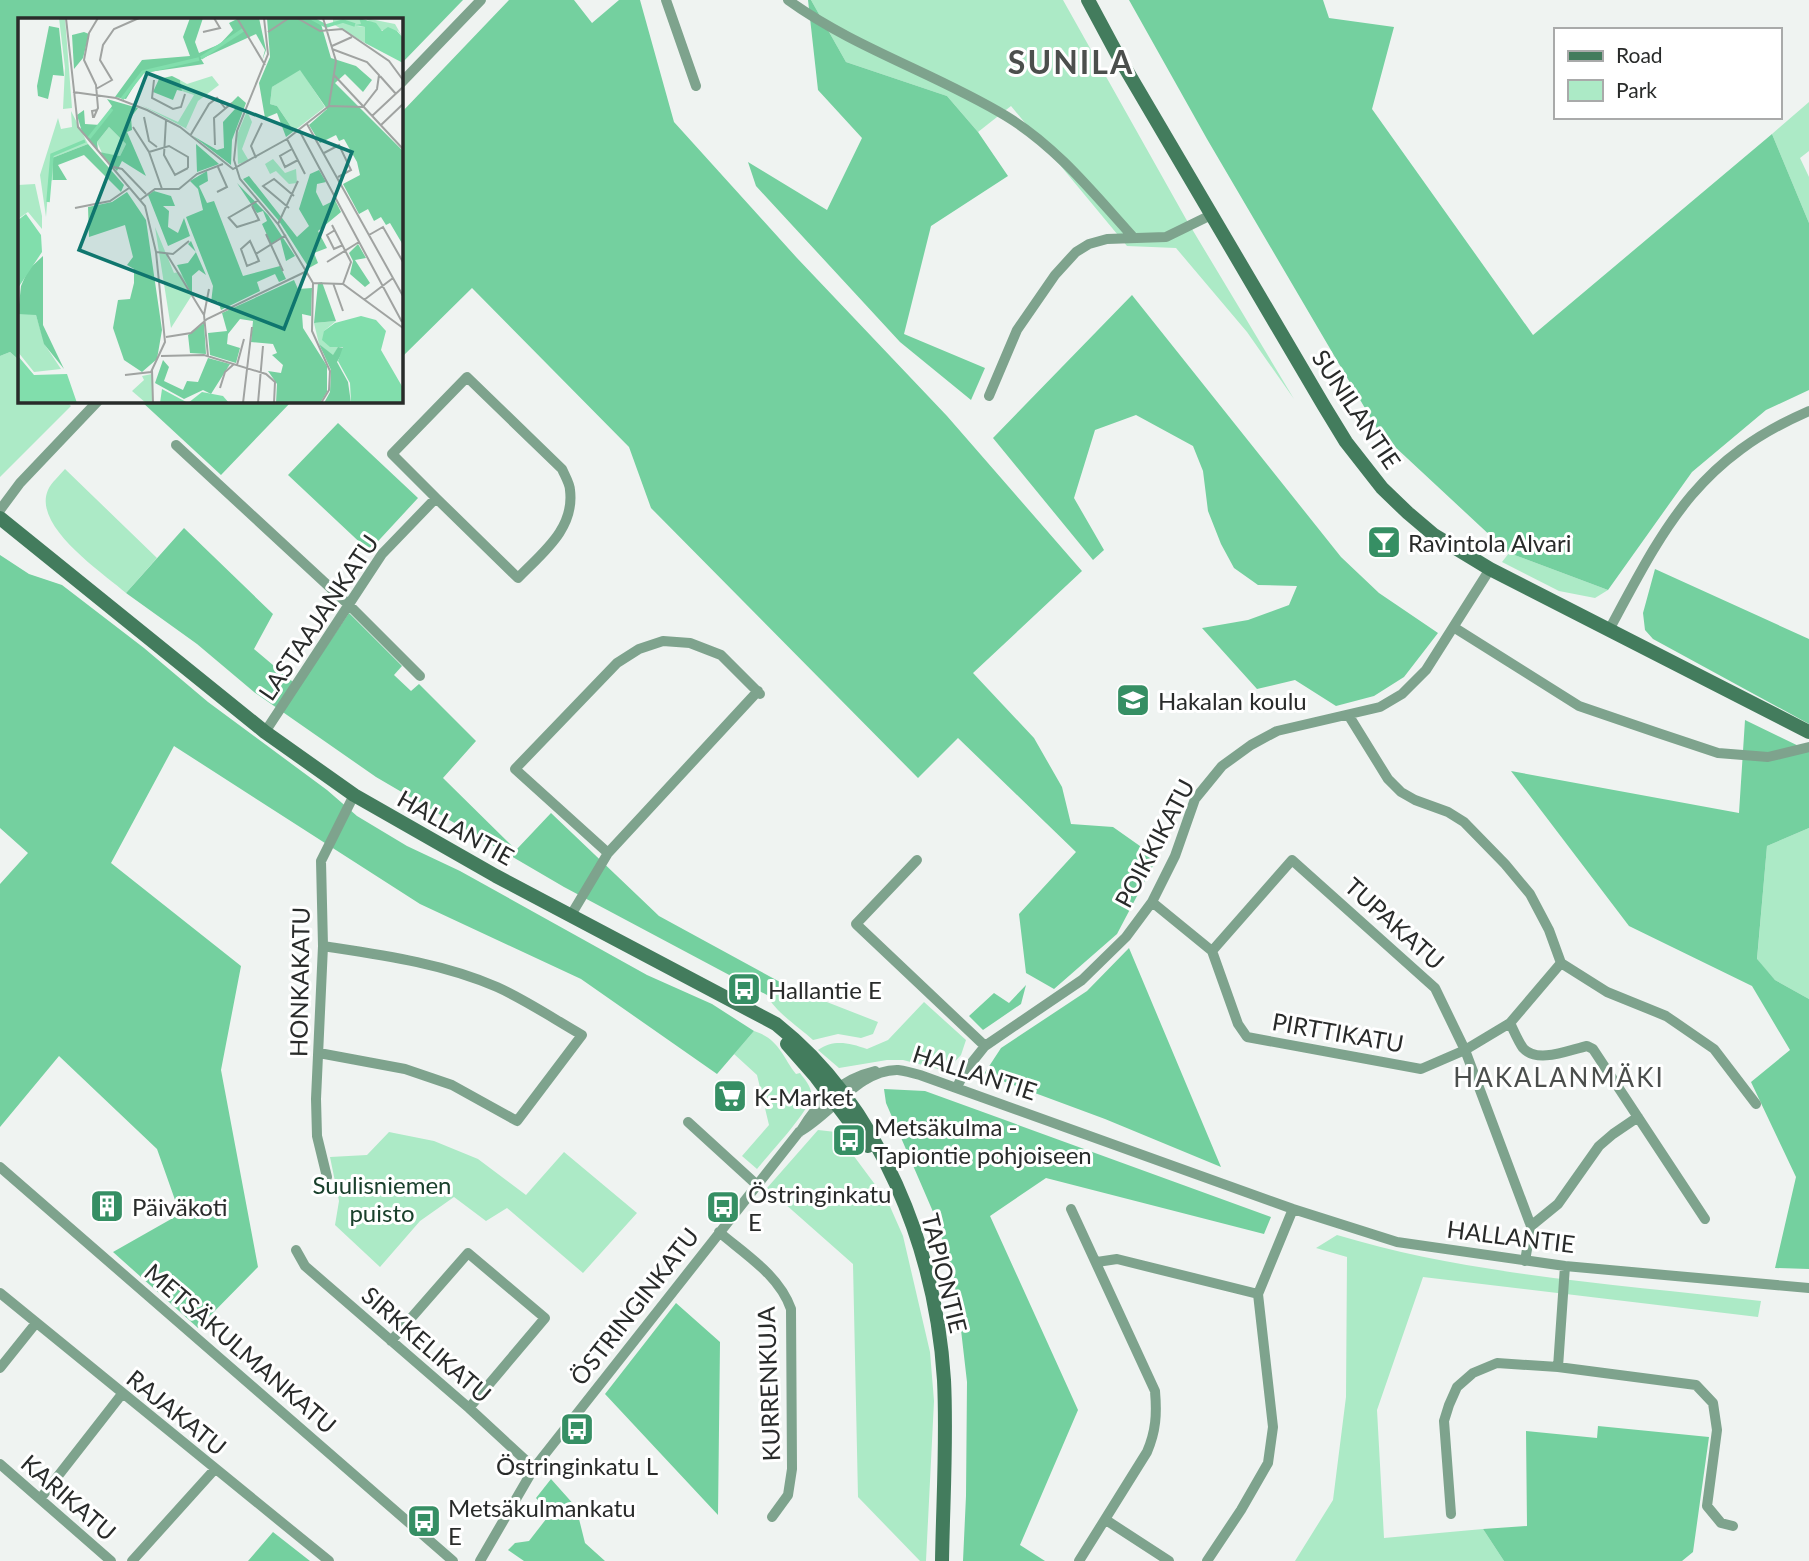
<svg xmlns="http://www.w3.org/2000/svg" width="1809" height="1561" font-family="Lato,sans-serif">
	<rect width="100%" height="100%" fill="#eff3f1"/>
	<path fill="#aceac6" d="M811,0H1063L1186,219L1294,399L1247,332L1176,248L1127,246L1011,106L978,132L947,96L846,62Z
		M1809,102V151L1800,158L1809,177V223L1772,134Z
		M10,352L19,360V401H65L71,406L0,477V356Z
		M65,469L157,558L126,593C103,573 32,526 48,490C51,483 60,475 65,469Z
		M1509,553L1608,590L1595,598L1559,591L1502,562Z
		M1809,828V999L1775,980L1757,960L1767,846Z
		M791,988L878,1022L873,1034L861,1038L838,1034L813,1040C799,1027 775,1012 767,995Z
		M924,1002L966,1040L961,1055L946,1071L903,1060H887L839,1068L818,1050C834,1039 849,1043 867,1049L888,1040Z
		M754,1031C779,1039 782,1056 796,1074L800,1073C805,1080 813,1088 811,1097C807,1114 769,1154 757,1169L742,1156L769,1125L757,1075L734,1054Z
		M818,1130L836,1132L888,1202L903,1236L930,1352L934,1401L926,1561H920L858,1497L853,1264L767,1188Z
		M389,1132L434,1141L478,1159L526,1195L564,1152L637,1213L583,1273L507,1208L486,1221L454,1197L420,1221L380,1267L335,1225L339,1201L330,1157L367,1155Z
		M1337,1235C1473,1276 1619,1284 1761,1301L1758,1317L1423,1277L1377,1410L1384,1538L1483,1529L1504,1561H1295L1333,1500L1346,1397L1347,1257L1316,1248Z"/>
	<path fill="#74d09f" d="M0,0H463L401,64V19H19V360L10,352L0,356Z
		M509,0H574L592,23L619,0H640L674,122L797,258L947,416L1082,571L973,673L1034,738L1062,787L1071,824L1113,827L1157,858L1117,934L1054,989L1026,973L1019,914L1076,852L958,738L918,778L651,508L629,447L472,288L401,358V113Z
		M808,0H811L846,62L947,96L978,132L1008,176L931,226L904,334L985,368L971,400L900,342L756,186L748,162L827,210L862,138L818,90Z
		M1129,0H1323L1329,18L1394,27L1372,109L1533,335L1772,134L1809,223V390L1766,410L1692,472L1608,590L1509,553L1379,432L1207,139Z
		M1132,295L1341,557L1379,593L1438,633L1404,677L1374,696L1336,706L1295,680L1257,689L1202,628L1248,620L1289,605L1297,586L1258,585L1234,568L1221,544L1208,511L1203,471L1193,446L1136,415L1095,430L1074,498L1104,550L1093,560L993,438Z
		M141,401H292L221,475Z
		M338,423L418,498L369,551L288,475Z
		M184,528L273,614L254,649L299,687L349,613L402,666L394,675L411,691L419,684L476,741L443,778L516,850L551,813L659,916L791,988L767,995L564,887L376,777L254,692L197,644L126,593Z
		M0,555L29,574L62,585L144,648L208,702L327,790L357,816L407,846L460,871L647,975L712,1004L754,1031L717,1074L581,979L420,904L174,746L111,863L241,966L221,1070L258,1267L198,1328L113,1252L180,1214L157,1149L59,1056L0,1127V884L28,853L0,828Z
		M1655,569L1809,639V724L1653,639L1645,630L1643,613Z
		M1745,720L1809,751V828L1767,846L1757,959L1775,980L1809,999V1269L1775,1268L1796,1177L1751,1082L1790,1050L1752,986L1629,926L1511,771L1739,813Z
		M1129,948L1221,1167L1105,1119L984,1074L1001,1048L1087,991Z
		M1026,985L1021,1004L983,1030L969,1016L994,993L1009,1003Z
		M884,1089L925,1091L1271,1217L1264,1234L1046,1178L990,1216L1078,1410L1020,1545L1045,1561H963L966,1496L967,1382L957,1295L937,1221L886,1103Z
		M676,1303L720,1342L718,1515L605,1394Z
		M1598,1426L1709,1437L1693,1552L1682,1561H1504L1483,1529L1527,1526L1526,1431L1597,1438Z
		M551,1479L576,1507L585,1543L605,1561H524L508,1550L515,1543L529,1541L550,1514L536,1498Z
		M273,1532L310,1561H248Z"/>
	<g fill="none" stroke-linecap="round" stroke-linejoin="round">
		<path stroke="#7ea38d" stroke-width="10" d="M666,0L696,86
			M788,0C854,48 937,74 1006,116C1057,147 1094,194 1134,238
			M401,83L481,0
			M989,396L1017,330L1055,275L1076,252L1089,244L1107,239L1166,237L1211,215
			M176,445L349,605L420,676
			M0,510L20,483L98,401
			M1455,628L1579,706L1658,733L1718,753L1768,757L1809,747
			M1609,630C1664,528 1696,460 1809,411
			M1349,716L1388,779L1401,792L1415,800L1448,812L1464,822L1505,864L1530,894L1549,930L1561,963L1607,992L1666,1016L1714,1049L1756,1104
			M265,732L382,554L436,498L392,454L467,377L562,469C565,476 570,484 570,490C575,529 542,553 518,578L436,498
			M608,853L515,769L617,663L639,649L663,641L690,643L721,655L760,694
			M917,860L856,924L985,1046
			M1152,902L1212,951
			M571,915L608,853L758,691
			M1212,951L1292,860L1435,988L1465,1050L1531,1226L1525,1261
			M1212,951L1238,1024L1247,1037L1421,1069L1465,1050L1510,1023L1561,963
			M1510,1023C1514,1031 1518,1041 1523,1048C1537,1064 1569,1050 1587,1046L1593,1049L1705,1219
			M319,1053L405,1069L452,1085L517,1121L582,1035C554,1019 526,1000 497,987C442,963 382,955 323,946
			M957,1087L965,1071L985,1046L1082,980L1126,937L1152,902L1175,856L1195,799L1222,766L1251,745L1277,731L1380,707L1402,694L1426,670L1490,569
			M688,1122L757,1185
			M800,1132C818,1102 840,1079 875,1071
			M0,1167L453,1561
			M327,1177L317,1136L316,1099L323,946L321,861L354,795
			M1071,1209L1155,1391C1157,1414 1156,1431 1147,1452L1079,1561
			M1531,1226L1558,1204L1599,1146L1613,1134L1638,1117
			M719,1232C746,1255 779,1275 791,1309L792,1469L788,1495L772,1517
			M296,1250L305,1266L469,1408L534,1468
			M1097,1262L1117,1259L1258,1294
			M0,1293L329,1561
			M391,1341L468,1253L545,1318L469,1408
			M1558,1367L1565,1266
			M0,1368L36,1323
			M0,1464L111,1561
			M40,1499L122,1394
			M1451,1514L1444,1421L1449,1405L1457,1387L1473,1373L1497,1363L1558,1367L1696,1385L1713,1403L1717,1430L1707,1506L1721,1523L1733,1526
			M1106,1520L1169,1561
			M132,1561L215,1469
			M480,1561L534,1468L799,1132C831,1115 859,1069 898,1070C905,1071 913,1073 920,1075L1293,1209L1397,1242L1565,1266L1809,1288
			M1207,1561L1241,1510L1268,1463L1273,1427L1258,1294L1293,1209"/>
		<path stroke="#437c5d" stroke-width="14" d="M1088,0L1117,54L1324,406L1346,442L1382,488L1408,513L1434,535L1490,569L1809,732
			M0,518L265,732L354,795L496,876L776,1024C880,1106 936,1250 944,1380C947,1440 943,1501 942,1561
			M787,1044L816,1077L868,1146"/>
	</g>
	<defs>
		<g id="bar-square" transform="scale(1.75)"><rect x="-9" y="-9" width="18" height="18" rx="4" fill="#368f64" stroke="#fff"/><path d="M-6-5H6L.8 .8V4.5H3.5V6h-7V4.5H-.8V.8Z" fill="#fff"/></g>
		<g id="school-square" transform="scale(1.75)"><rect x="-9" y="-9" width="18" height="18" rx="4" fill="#368f64" stroke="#fff"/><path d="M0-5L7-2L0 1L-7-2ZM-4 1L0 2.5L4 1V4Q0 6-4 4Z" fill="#fff"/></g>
		<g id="bus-square" transform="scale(1.75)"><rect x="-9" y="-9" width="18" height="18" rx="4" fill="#368f64" stroke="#fff"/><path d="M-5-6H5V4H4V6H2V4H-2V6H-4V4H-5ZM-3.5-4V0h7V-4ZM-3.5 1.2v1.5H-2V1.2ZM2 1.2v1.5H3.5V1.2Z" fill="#fff"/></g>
		<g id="supermarket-square" transform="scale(1.75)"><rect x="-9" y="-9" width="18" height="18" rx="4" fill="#368f64" stroke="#fff"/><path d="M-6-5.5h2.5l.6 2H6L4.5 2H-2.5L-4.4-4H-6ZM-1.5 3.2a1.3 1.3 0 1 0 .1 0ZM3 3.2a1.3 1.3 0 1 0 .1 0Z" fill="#fff"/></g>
		<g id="building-square" transform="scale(1.75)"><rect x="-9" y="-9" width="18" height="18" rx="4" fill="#368f64" stroke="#fff"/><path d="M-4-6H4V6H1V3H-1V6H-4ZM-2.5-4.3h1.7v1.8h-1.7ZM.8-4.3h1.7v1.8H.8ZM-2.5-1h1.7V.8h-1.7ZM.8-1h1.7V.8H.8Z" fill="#fff"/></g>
	</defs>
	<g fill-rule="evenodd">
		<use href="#bar-square" x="1384" y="542"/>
		<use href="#school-square" x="1133" y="700"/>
		<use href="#bus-square" x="744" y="989"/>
		<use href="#supermarket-square" x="730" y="1096"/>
		<use href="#bus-square" x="849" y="1140"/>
		<use href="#building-square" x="107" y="1206"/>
		<use href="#bus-square" x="723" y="1207"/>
		<use href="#bus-square" x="577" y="1429"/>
		<use href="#bus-square" x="424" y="1521"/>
	</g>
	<g text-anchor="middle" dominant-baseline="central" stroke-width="6" stroke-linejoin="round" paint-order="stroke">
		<g font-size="24" fill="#292b2a" stroke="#fff">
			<text transform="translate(1357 409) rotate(56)">SUNILANTIE</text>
			<text transform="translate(318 617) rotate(-56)">LASTAAJANKATU</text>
			<text transform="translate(456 827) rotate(29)">HALLANTIE</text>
			<text transform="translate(1154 843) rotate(-62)">POIKKIKATU</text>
			<text transform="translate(1395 923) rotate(42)">TUPAKATU</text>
			<text transform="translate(299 982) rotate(-89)">HONKAKATU</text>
			<text transform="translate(1338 1032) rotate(10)">PIRTTIKATU</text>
			<text transform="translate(975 1072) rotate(18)">HALLANTIE</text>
			<text transform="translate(1511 1236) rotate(7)">HALLANTIE</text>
			<text transform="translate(945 1273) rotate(76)">TAPIONTIE</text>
			<text transform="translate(634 1306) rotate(-52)">ÖSTRINGINKATU</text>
			<text transform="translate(427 1344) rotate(41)">SIRKKELIKATU</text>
			<text transform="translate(241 1348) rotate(41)">METSÄKULMANKATU</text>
			<text transform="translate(768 1384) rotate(-92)">KURRENKUJA</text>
			<text transform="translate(177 1412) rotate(39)">RAJAKATU</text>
			<text transform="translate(69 1497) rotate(41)">KARIKATU</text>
		</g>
		<g font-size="24" fill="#292b2a" stroke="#fff" text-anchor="start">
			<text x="1408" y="542">Ravintola Alvari</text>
			<text x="1158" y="700">Hakalan koulu</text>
			<text x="768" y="989">Hallantie E</text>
			<text x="754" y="1096">K-Market</text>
			<text x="874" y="1126">Metsäkulma -<tspan x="874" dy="28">Tapiontie pohjoiseen</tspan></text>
			<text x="748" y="1193">Östringinkatu<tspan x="748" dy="28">E</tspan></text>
			<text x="132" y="1206">Päiväkoti</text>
			<text x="577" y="1465" text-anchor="middle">Östringinkatu L</text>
			<text x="448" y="1507">Metsäkulmankatu<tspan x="448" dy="28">E</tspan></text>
		</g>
		<g font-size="24" fill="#19402c" stroke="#fff">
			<text x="382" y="1184">Suulisniemen<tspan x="382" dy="28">puisto</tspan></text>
		</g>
		<g font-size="26" letter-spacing="2" fill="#4c4f4d" stroke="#fff">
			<text x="1559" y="1077">HAKALANMÄKI</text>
		</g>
		<g font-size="32" font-weight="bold" letter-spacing="2" fill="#4c4f4d" stroke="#fff">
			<text x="1071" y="61">SUNILA</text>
		</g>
	</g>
	<g transform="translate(18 18)">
		<rect width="385" height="385" fill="#eff3f1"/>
		<path d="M41,0H47L54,90L45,91L47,50ZM315,0H341L344,6L339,8L347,9V25L315,6ZM347,0L377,6L385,20L380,13L363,12ZM282,51L307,89L276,113L259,88L252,86L254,69ZM194,58L201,67L180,83L168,110L171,112L123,87L160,104L176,77L164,73L162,62L169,66ZM53,93L70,126L34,140L35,162L31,163L28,199L22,157L40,100L43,111L54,109ZM229,93L234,104L224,131L231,143L220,146L219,117ZM91,109L108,126L102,138L84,135L79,124ZM255,141L267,155L278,151L279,165L271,166L258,153L252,156L247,146ZM17,166L24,198V211L10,194L0,201V167ZM137,209L156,255L161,254L173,267L174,277L153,310ZM10,293L18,297L27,327L43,351L16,354L0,334V296ZM318,303L306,313L315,329L321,328L315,338L301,326L296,305ZM134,356V385H128L114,373L126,362L124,358Z" fill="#aceac6"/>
		<path d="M172,0H185L177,24L181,35L202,26L215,12L211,5L221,0H241L248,32L244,43L247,32L238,16L183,41L186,46L124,55L108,81L97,79L124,42L172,38L165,19ZM249,0H295L303,6L313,40L338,48L354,62L345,74L327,56L317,65L385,133V227L372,205L368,207L363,199L356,203L350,191L341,196L325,166L342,157L339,144L326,121L321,123L318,117L302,125L291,107L309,91L282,52L254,69L252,86L259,88L276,113L268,119L259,95L247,100L241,65L252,39ZM31,8L41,10L46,58L35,57L30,81L20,78L19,68ZM66,14L71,16L65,40L56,51L54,17ZM154,58L162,62L164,73L159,72L155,82L135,74L141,61ZM220,78L228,85L214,122L213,147L175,118L199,132L206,130L205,104L217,91L213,85ZM89,81L120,90L113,99L114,112L109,114L128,158L104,143L99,153L81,134L102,138L108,126L91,109L79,124L80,132L64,114L59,97L66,92L67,106L82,107L94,88ZM70,126L106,167L103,174L66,137L40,147L49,162H35L34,140ZM178,126L201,146L179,154ZM301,152L308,164L299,166L298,174L305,188L317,182L323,194L300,213L309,230L296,235L300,245L291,250L261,203L225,161L231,158L279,219L291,208L281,191L292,156ZM189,153L190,163L181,168L189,185L196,183L225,258L262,248L268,261L261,264L257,256L239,264L242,273L203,292L200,283L193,285L195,268L168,199L185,192L180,171L172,163ZM219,165L250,197L277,238L268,243L262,220L253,226L244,206L249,203L245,193L239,195ZM136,173L153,178L157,188H145L151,193L150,209L160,215L166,200L172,218L150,228L130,177ZM109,174L128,202L144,312L139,341L124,354L106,342L95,310L100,282L112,281L116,265V251L109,247L115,239L107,207L71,219L70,189L94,184ZM173,223L188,257L181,252L174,258V277L159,247L170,245L178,234L170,226ZM340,226L348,240L337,242L352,265L347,269L332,256L335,243L331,235ZM25,238V307L46,351L26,326L18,297L0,296L3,268L10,252ZM276,262L280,271L294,270L293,298L284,296L285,310L309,348V374L302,385H258L259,366L250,353L263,355L265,347L254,337L259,335L255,326L233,324L235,303L222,301L210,316L209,326L222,330L218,345L192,337L190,315L209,313L204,295ZM304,264L318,303L296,305L300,265ZM186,305L188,336L172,335L170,317ZM301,326L315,337L320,329L327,330L319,344L330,364L333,385H306L312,374L313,352ZM190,340L212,346L193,376L185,372L166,381L137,365L145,342L151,349L146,363L165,372L169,363L180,364Z" fill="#74d09f"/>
		<path d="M341,0L358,5L364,13L370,9L379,13L385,20V45L347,25V9L337,7L343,6ZM8,196L23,217L24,234L0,270V202ZM343,298L358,302L368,313L363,332L385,370V385L333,384L332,365L320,343L325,329H312L304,322L306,313L317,305ZM0,338L16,357L49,356L59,385H0ZM144,371L170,385L184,374L205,378L211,385H142Z" fill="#81deac"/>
		<path fill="none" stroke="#81deac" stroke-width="3.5" d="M293,0L308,8L325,3L337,7M183,40L225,12M104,81L125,54L181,41M71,120L94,91M30,184L34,137L67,123"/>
		<path fill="none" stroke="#a0a3a1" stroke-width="2" d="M48,0L60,109L127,188L138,234L147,324L133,354L107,357M219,0L247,47M246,0L250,36L219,113L216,142L222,161L260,206L295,265L294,313L312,353L311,372L303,385M279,0L302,13L324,11L371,43L385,62M305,0L318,43L311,87M185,14L202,10L196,0M250,14L271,0M314,28L334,19M316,57L385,131M362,58L378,76M136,62L134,80L155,91L163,89L167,76M78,71L94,62L82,42L85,27L96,11L121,0M55,74L98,80L129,92L162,109L215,151L269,121L311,88L345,89L359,71L361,57L349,44L314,31M79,92L74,93L75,99H76L79,92L80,90L78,67L66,42L71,15L80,0M354,98L385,69M126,99L131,123L139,129M148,102L146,137L157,157L170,150M289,106L385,278M363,107L385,86M115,109L131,134L144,171M281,112L384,304M172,118L191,86L199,80L207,90M269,121L287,156M197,127L196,100L214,85M274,131L262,138L267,149L280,142M131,134L151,128L170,139V150M306,135L321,127L333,152L320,159M238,140L233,128L244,105M92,148L104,151L128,176M199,174L209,169L200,149M122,182L137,171H161L179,156L205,146M57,190L92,183L111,170M271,190L245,168L256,161L276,178M210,199L219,209L241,202L234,188M210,200L241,182M260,206L280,163M314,207L333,244L325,266M317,212L309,217L316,231L325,227M248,216L265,253M351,217L365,209L385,244M138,234L155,236L171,223M148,235L186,297L190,338M238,236L232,223L223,231L229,248L241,243L238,236L268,217M309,244L341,224M295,265L325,266L385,310M315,265L325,293M346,282L375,260M186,297L191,271M148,319L173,315L189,301L289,253M143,338L186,337L248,356L257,364L256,385M219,347L226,321M134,352L135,385M202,370L207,354L216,346M225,385L234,309M240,385L245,328"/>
		<path fill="#0f766e" fill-opacity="0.15" stroke="#0f766e" stroke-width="3.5" d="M129,55L334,134L266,311L61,232Z"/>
		<rect width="385" height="385" fill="none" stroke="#292b2a" stroke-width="3.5"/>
	</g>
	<rect x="1554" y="28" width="228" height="91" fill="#ffffff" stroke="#a9aaaa" stroke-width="2"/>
	<rect x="1568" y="51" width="35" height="10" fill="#437c5d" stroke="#a9aaaa" stroke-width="2"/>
	<text x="1616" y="63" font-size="21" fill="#292b2a">Road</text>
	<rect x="1568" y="80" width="35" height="21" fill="#aceac6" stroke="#a9aaaa" stroke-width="2"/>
	<text x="1616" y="98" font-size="21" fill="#292b2a">Park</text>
</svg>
